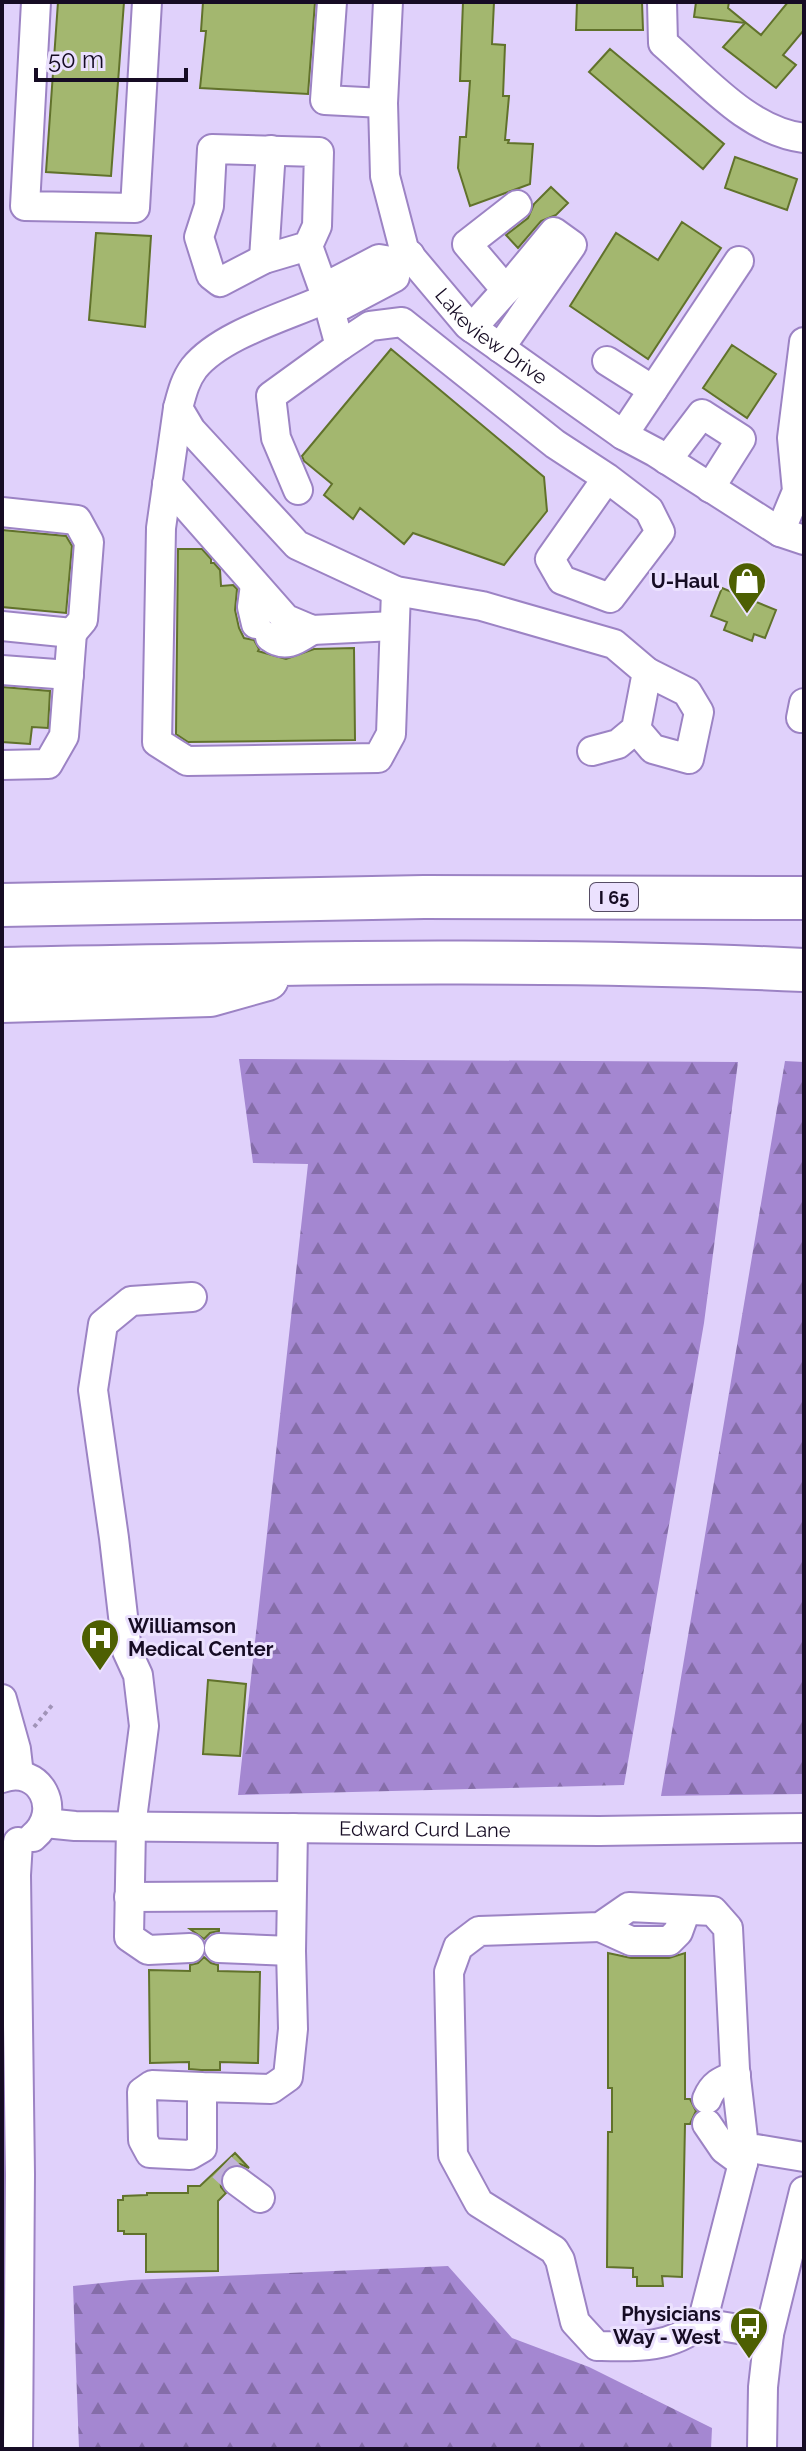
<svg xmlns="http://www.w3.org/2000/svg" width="806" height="2451" font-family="Raleway,sans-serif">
	<defs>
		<pattern id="forest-firs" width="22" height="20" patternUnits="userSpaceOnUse" patternTransform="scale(2)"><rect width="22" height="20" fill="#a487d1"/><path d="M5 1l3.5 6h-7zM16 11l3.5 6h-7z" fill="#856da9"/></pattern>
	</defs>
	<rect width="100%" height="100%" fill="#e0d1fb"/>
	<path fill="url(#forest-firs)" d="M239,1059L738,1062L704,1323L624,1785L238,1795L308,1164L253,1163Z
		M785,1061L804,1062V1794L661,1796Z
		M448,2266L512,2338L589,2367L712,2428L711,2449H79L73,2286L131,2280Z"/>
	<path fill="#a3b76f" stroke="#61722b" stroke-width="2" d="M58,2H124L111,176L46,172Z
		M203,2H315L308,94L200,88L206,31H201Z
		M463,2H494L492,44L505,45L503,96H509L505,140H509L508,143L533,144L530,184L470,206L458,168L460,137H466L470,81H460Z
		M577,2H642L643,30H576Z
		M696,2H729L728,8L761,35L788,2H804V30L783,55L796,65L776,88L723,47L745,23L694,17Z
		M610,49L724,144L703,169L589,72Z
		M735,157L797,179L787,210L725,188Z
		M551,187L568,203L556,215L541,221L518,248L506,235L528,218L534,204Z
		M682,222L721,248L648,359L570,306L616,233L658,260Z
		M96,233L151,236L145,327L89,320Z
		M732,345L776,374L747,418L703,388Z
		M391,349L544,477L547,511L504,565L413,533L404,544L360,508L353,519L324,495L332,484L304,461L302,456Z
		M2,530L66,536L72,546L66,613L2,607Z
		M178,549H202L211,559V563H214L220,570L221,586L233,585L237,589L235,610L239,628L244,638L254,640L259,649L258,651L286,659L314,649L354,648L355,740L188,742L176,734Z
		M722,588L776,610L765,638L754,634L752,641L724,630L727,622L711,616Z
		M2,687L50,691L48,728L32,727L30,744L2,742Z
		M208,1680L246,1684L240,1756L203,1754Z
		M190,1929H219V1931L210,1933L204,1939Z
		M608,1953L631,1958H669L685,1953V2099H690L696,2111L690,2124H685L682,2277L662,2276L663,2286H637V2277H633V2268L607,2267L608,2132H612V2088H608Z
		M204,1957L211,1963L218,1965V1971L260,1972L258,2063L220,2062V2070H201L189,2069V2062L150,2063L149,1970L190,1971V1965L198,1963Z
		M235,2153L249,2168L240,2164L231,2165L224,2170L220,2178L221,2187L226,2193L218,2201V2271L146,2272V2234H124V2231H118V2200H123V2196L147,2195V2193H188V2186H200Z"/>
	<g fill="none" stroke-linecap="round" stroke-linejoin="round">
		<path stroke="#c2b3db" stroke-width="28" stroke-dasharray="28 14" stroke-linecap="butt" d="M222,2167L237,2181"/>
		<g stroke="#9c83c4" stroke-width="32">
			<g id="minor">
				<path d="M36,2L25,206L135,208L147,2"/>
				<path d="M332,2L325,100L383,103"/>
				<path id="s1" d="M388,2L383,103L385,176L404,249L468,325L623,435L655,452L780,532L804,540"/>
				<path d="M662,2L663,43C705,79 748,131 804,138"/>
				<path d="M308,246L317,226L319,152L212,149L209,206L199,237L211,275L220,282L264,259L308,246L327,299L340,346L370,326L402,322L555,444L607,478L649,510L660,532L610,598L562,580L550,559L607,478"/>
				<path d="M264,259L271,150"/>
				<path d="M397,262L395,277L342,305L331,284L379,259L397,262L410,255"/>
				<path d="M336,294C296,314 223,332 194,368C185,380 182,393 178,408L191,430L297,545L396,591L482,606L614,644L647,672L636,729L618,744L592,751"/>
				<path d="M472,328L506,290L467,244L517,205"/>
				<path d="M500,348L572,245L554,232L506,290"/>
				<path d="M607,361L653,390"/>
				<path d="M178,408L161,528L157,742L187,761L378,758L391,734L396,591"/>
				<path d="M623,435L739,261"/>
				<path d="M667,460L702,414L741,439L710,488"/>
				<path d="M167,484L286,619L312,630L394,626"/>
				<path d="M298,490L276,438L271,396L340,346"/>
				<path d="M2,512L77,520L89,542L83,620L72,633L2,626"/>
				<path d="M780,532L797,491L792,438L804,342"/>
				<path d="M255,585L252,607L256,624"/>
				<path d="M270,637C286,649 298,639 312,630"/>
				<path d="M2,670L69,675"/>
				<path d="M801,718L804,703"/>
				<path d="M636,729L653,749L689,759L699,712L687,692L647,672"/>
				<path d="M2,765L48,764L64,736L72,633"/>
				<path d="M2,1699L16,1749L19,1775"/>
				<path d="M2,1778C40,1764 64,1811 33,1837"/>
				<path id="s2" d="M45,1823L75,1826L599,1831L804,1828"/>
				<path d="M129,1897L291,1896"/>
				<path d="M600,1927L631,1941H669L678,1932L686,1910"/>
				<path d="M190,1948L148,1950L129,1937L131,1827L144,1726L138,1675L127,1651L114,1538L93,1390L103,1324L131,1301L192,1297"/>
				<path d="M219,1948L291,1951L293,1828"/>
				<path d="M202,2087L152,2085L142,2092L143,2140L150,2153L190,2155L202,2148V2087L271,2089L288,2077L293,2029L291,1951"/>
				<path d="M707,2099C713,2084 721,2081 736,2075"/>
				<path d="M707,2124L724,2149L743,2163"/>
				<path d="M237,2181L260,2198"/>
				<path d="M702,2323L743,2163L744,2147"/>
				<path d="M769,2334L702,2323C669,2349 637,2347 597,2346L575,2322L560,2260L554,2250L479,2203L453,2155L449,1972L458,1947L479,1931L600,1927L629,1907L713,1911L728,1928L735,2069L744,2147L804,2157"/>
				<path d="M18,2449L20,2174L16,1875L18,1842"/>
				<path d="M762,2449L763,2387L769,2334L804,2191"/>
			</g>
		</g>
		<g stroke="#9c83c4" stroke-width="46">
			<path id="highway" d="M2,905L424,897L804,898
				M2,969C269,964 537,957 804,970
				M2,1001L210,995L267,979"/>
		</g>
		<path stroke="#a093b7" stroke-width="4" stroke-dasharray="4 4" stroke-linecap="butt" d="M34,1727L53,1704"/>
		<use href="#minor" stroke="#fff" stroke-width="28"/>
		<use href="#highway" stroke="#fff" stroke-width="42"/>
	</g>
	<defs>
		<g id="shop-pin" transform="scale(2)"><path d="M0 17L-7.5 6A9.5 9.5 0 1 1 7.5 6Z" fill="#4d5f02" stroke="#ebe1fe"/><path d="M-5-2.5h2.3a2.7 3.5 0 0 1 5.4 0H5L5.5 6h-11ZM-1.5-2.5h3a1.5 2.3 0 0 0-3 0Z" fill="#fff"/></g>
		<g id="hospital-pin" transform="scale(2)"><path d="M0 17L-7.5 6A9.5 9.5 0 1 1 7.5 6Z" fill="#4d5f02" stroke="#ebe1fe"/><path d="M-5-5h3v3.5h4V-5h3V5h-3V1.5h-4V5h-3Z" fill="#fff"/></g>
		<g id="bus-pin" transform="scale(2)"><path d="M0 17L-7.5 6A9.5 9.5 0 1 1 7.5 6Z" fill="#4d5f02" stroke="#ebe1fe"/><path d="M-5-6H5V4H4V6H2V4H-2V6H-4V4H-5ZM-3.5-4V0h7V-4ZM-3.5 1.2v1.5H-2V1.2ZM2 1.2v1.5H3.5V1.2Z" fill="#fff"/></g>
	</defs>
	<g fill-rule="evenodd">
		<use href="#shop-pin" x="747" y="581"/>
		<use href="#hospital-pin" x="100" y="1638"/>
		<use href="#bus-pin" x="749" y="2326"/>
	</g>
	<g text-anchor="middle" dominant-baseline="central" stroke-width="6" stroke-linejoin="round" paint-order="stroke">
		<rect fill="#ebe1fe" stroke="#564c65" stroke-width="2" x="590" y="883" width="48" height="28" rx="6"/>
		<g font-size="18" font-weight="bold" fill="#160c24">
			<text x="614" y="897">I 65</text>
		</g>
		<g font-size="20" fill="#160c24" stroke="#ebe1fe">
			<text stroke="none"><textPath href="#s1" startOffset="374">Lakeview Drive</textPath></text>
			<text stroke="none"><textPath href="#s2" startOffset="380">Edward Curd Lane</textPath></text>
		</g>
		<g font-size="20" font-weight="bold" fill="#160c24" stroke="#ebe1fe" text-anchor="end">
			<text x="719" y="581">U-Haul</text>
			<text x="128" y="1626" text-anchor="start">Williamson<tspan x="128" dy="23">Medical Center</tspan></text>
			<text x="721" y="2314">Physicians<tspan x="721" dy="23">Way - West</tspan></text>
		</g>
	</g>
	<rect width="806" height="2451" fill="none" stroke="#160c24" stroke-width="8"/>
	<path d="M36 68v12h150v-12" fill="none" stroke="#160c24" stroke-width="4"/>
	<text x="48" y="68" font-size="24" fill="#160c24" stroke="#ebe1fe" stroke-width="6" paint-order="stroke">50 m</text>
</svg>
